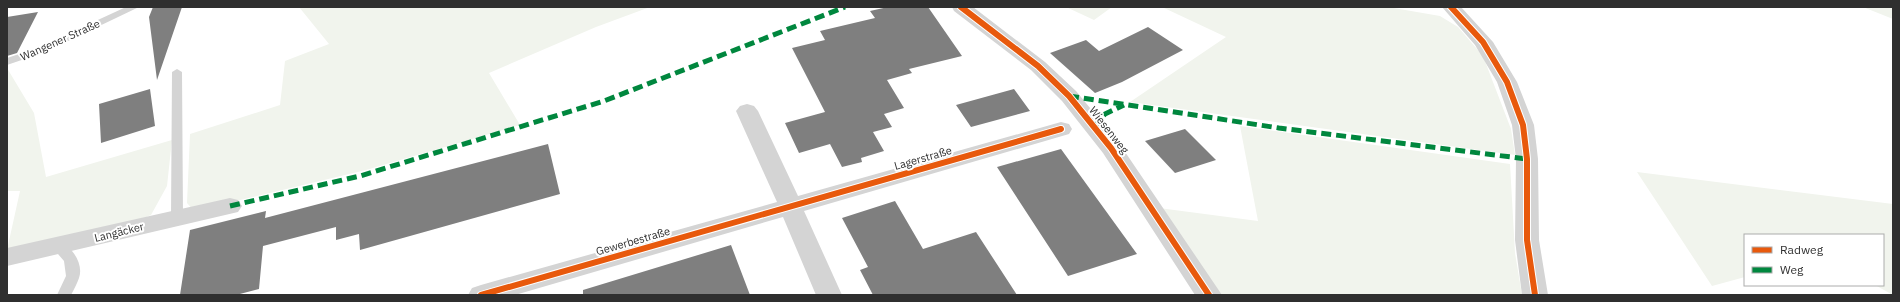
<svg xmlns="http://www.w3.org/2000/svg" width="1900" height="302" font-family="'IBM Plex Sans',sans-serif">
	<rect width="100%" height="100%" fill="#fff"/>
	<path fill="#f1f4ed" d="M299,7H650L596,27L489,73L520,125L366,170L194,211L187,203L190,134L280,105L285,61L329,44Z
		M1066,7H1112L1094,20Z
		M1162,7H1388L1440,16L1458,27L1483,56L1511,129L1515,155L1130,102L1226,37Z
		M1863,7H1893V19Z
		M7,68L34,113L46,177L172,140L167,186L151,215L128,225L7,250L20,191H7Z
		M1240,126L1510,164L1515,253L1522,295H1214L1159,208L1258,221Z
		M1637,172L1893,204V295L1875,285H1883V235H1745V277L1712,286Z"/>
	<path fill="#7f7f7f" d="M153,7H182L157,80L149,17Z
		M888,7H928L962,56L909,69L912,73L887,80L904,108L884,114L892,127L873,132L884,151L861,158L862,162L842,167L830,144L799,153L785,123L825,112L792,48L825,40L820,31L875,18L870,11Z
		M38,12L17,53L7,56V17Z
		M1148,27L1183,50L1122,82L1095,93L1050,53L1086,40L1099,51Z
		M150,89L155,126L101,143L99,104Z
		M1014,89L1030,111L971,127L956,105Z
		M1185,129L1216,160L1175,173L1145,141Z
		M548,144L560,194L360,250L359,234L336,240V227L263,246L259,289L236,295H180L190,230L266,211L265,218Z
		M1061,149L1137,254L1068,276L997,167Z
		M895,201L923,249L976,232L1017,295H873L860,270L868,267L842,218Z
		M731,245L750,295H583V290Z"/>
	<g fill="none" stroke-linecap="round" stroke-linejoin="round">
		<path fill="#d4d4d4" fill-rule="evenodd" d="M126,7H139L45,52L7,65V58L37,48Z
			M177,69L182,72L183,217L182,220L177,222L172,220L171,217L172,72Z
			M59,242C72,246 84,264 79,278C77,284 74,289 71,295H57L66,276L64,261L52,247L54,244Z"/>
		<path fill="#d4d4d4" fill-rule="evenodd" d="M952,7H973L1045,62L1076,91L1119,143L1222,295H1195L1103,153L1062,101L1031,70L954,11Z
			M1442,7H1461L1493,42L1517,82L1534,125L1538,159L1539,240L1548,295H1522L1515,240L1516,159L1512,125L1497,82L1475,45Z
			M747,104L754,106L758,111L798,196L1061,122L1069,124L1072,129L1069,134L804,211L842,295H816L783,217L515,295H468L472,288L481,285L777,202L736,111L740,106Z
			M230,198L238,200L242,206L238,212L7,266V248Z"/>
		<path stroke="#00873e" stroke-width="5" stroke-dasharray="10 5" stroke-linecap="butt" d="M1069,96L1279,128L1527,159
			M1094,127L1105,114L1124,105
			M230,206L360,176L604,101L845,7"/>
		<g stroke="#fff" stroke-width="8">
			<path id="cycleway" d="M961,7L1038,66L1069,96L1111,148L1209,295
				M1451,7L1483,42L1507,82L1523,125L1527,159V240L1535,295
				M481,295L1061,129"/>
		</g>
		<use href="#cycleway" stroke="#e8590c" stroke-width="6"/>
	</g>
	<g text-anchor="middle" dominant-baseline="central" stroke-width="4" stroke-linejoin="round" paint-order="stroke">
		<g font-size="11" fill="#2f2f2f" stroke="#fff">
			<text transform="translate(60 40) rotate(-24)">Wangener Straße</text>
			<text transform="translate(1109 130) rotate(52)">Wiesenweg</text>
			<text transform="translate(923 158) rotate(-16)">Lagerstraße</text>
			<text transform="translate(119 232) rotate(-14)">Langäcker</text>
			<text transform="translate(633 241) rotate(-16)">Gewerbestraße</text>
		</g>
	</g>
	<rect width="1900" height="302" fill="none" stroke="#2f2f2f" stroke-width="16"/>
	<rect x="1744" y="234" width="140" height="52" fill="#ffffff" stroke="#acacac"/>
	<rect x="1752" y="247" width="20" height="6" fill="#e8590c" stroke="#acacac"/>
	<text x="1780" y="254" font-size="12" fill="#2f2f2f">Radweg</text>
	<rect x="1752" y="267" width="20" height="6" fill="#00873e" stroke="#acacac"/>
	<text x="1780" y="274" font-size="12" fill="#2f2f2f">Weg</text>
</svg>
